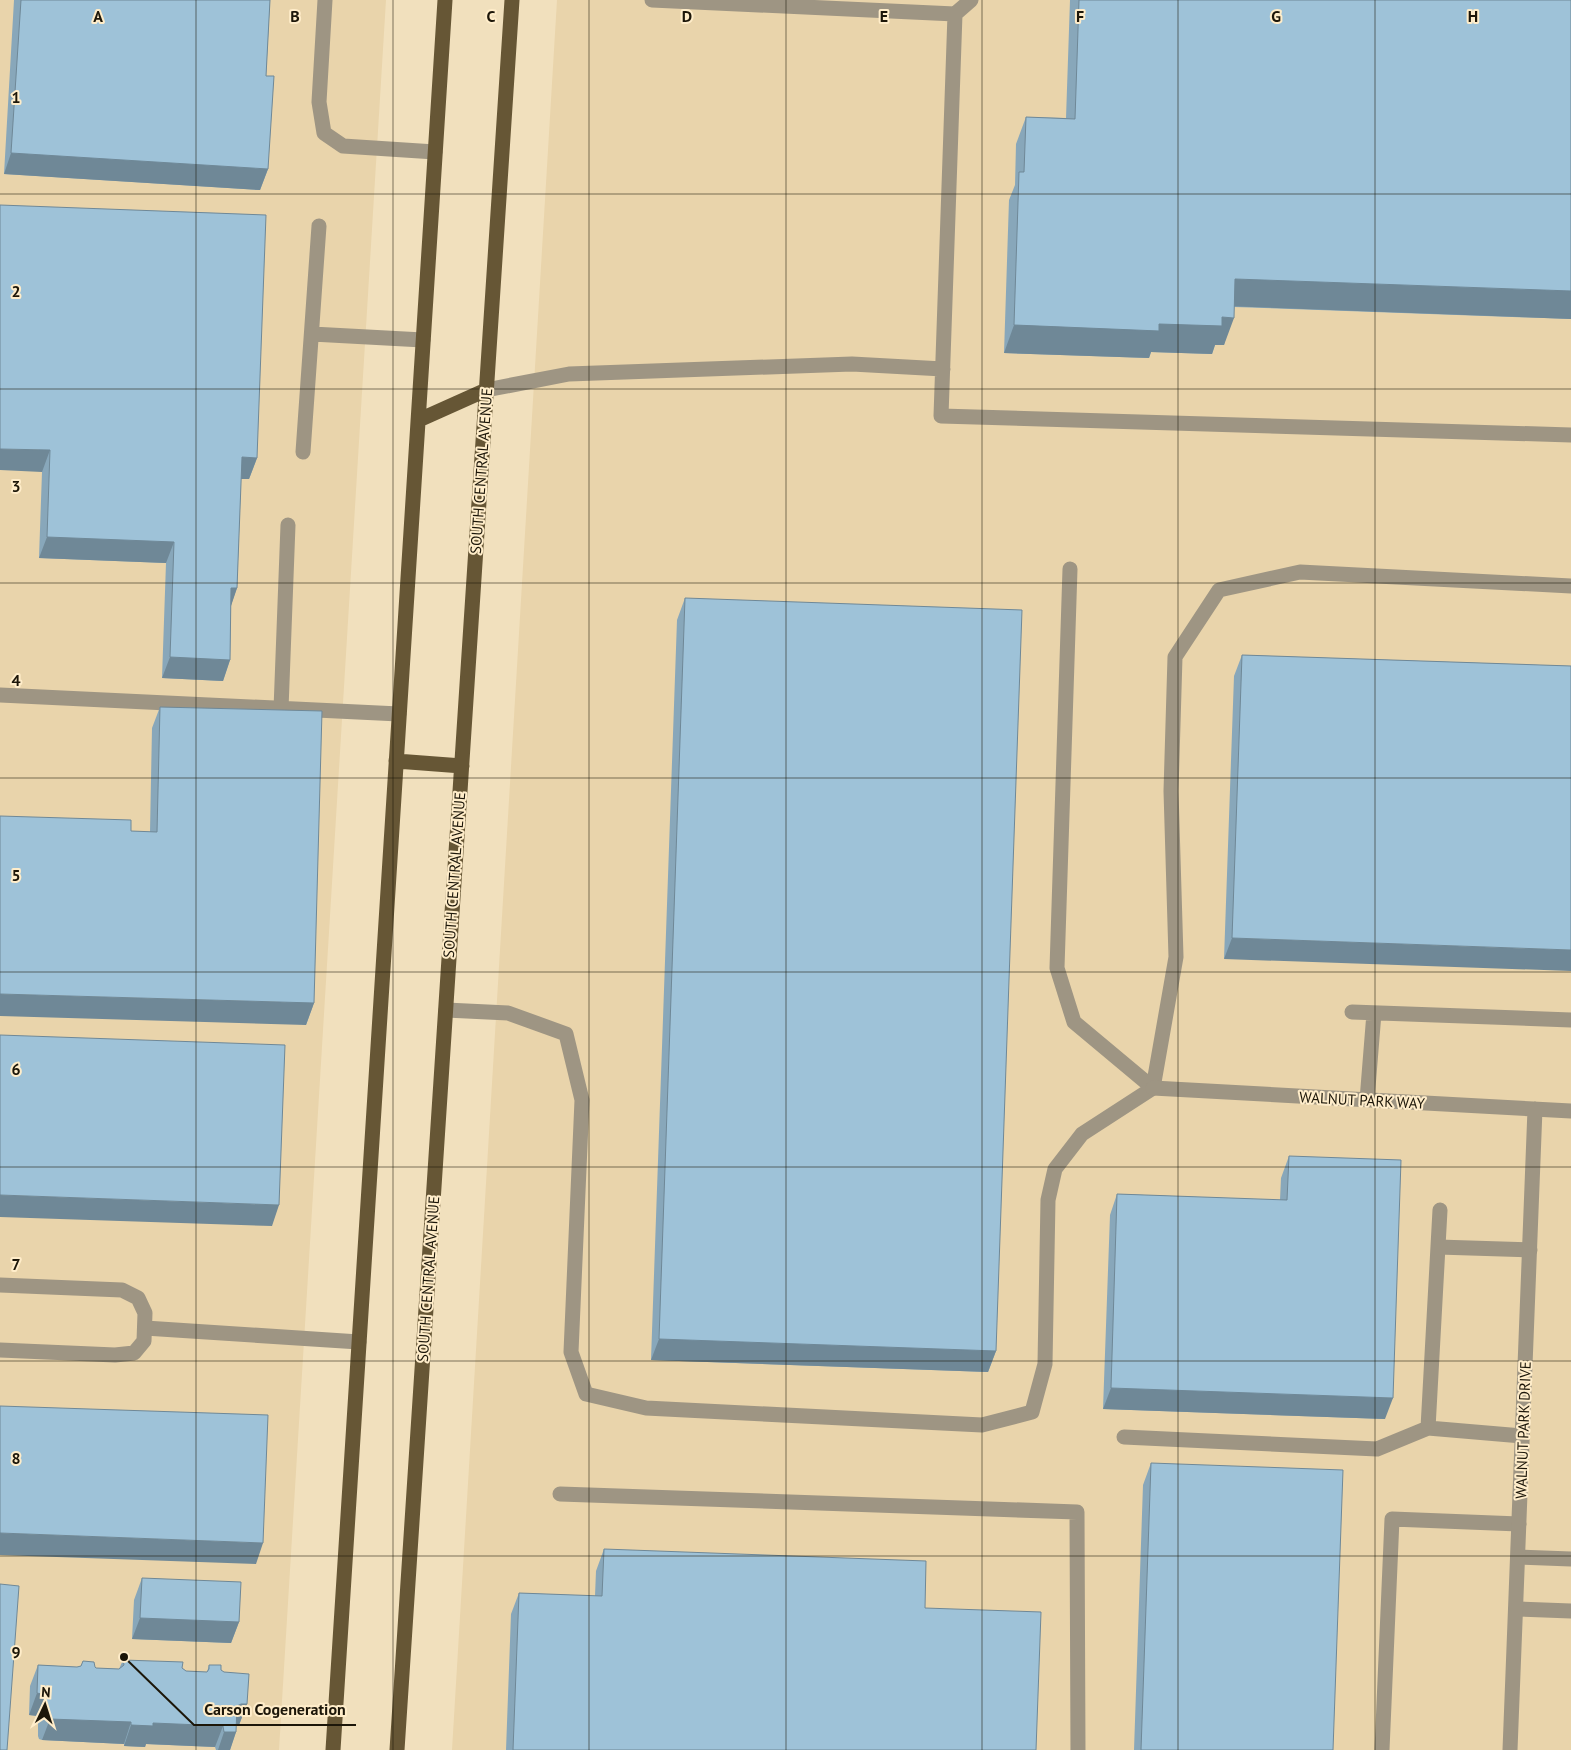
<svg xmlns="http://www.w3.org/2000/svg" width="1571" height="1750" font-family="'PT Sans',sans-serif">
	<rect width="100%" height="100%" fill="#f1e0bd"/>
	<path fill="#e9d4ab" d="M0,0H386L279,1750H0Z
		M557,0H1571V1750H452Z"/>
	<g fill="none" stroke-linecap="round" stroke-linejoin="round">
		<path stroke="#9e9583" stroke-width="15" d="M325,0L319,102L324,133L343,146L435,152
			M652,0L955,14L971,0
			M955,14L941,416L1571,435
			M312,334L423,340
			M486,390L569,374L852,364L943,369
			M303,452L319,226
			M1070,569L1057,968L1074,1022L1153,1088
			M0,695L399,714
			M281,709L288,525
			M446,1010L508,1013L566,1034L582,1100L571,1352L586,1394L646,1408L982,1425L1032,1412L1045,1364L1048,1200L1055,1169L1082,1134L1153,1088L1176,957L1171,791L1175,657L1219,590L1300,572L1571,586
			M1352,1012L1571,1020
			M1367,1100L1374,1013
			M1440,1210L1428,1428L1522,1436
			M1438,1247L1530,1250
			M0,1285L122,1290L138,1298L145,1313L144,1341L134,1353L115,1355L0,1350
			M145,1328L359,1342
			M1124,1437L1377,1449L1428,1428
			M560,1494L1077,1512L1078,1750
			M1518,1557L1571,1559
			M1516,1609L1571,1611
			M1382,1750L1392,1519L1519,1524"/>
		<path stroke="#9e9583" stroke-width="15" d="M1153,1088L1571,1111
			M1510,1750L1535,1109"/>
		<path stroke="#665635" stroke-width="15" d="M419,420L486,390
			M396,761L462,766
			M333,1750L445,0
			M397,1750L512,0"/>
	</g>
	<path fill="#88a7ba" d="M14,0H270L266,76L268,169L260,190L4,174Z
		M1070,0H1571V319L1234,307L1224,345H1215L1212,354L1151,352L1149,358L1004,353L1009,200L1015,185L1016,144L1026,117L1066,118Z
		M0,205L257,458L249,479H241L237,588L231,605L230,660L223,681L162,678L166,563L39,558L42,472Z
		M685,598L996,1351L988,1372L651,1360L677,620Z
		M1242,655L1571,666L1224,959L1234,676Z
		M160,707L314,1003L306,1025L131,831L150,832L152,728Z
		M1289,1156L1385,1419L1103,1409L1110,1215L1117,1194L1280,1200L1281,1178Z
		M1151,1463L1333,1750H1134L1143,1485Z
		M604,1549L925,1608L1036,1750H506L511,1614L519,1593L595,1596L596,1571Z
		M142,1578L239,1622L231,1643L132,1639L134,1600Z
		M123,1660L182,1668L186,1671L207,1672L209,1665L221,1670L247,1704L239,1725H236V1732L230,1750H216L215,1747L146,1744L145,1747L124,1746V1744L42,1740L39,1739L38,1736V1716L29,1715L30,1686L38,1665L77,1667L81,1666L83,1661L96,1668L119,1669Z"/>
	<path fill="#6f8897" d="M11,153L268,169L260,190L4,174Z
		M1235,279L1571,291V319L1225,306Z
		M1222,317L1234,318L1224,345H1215L1212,354L1151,352L1149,358L1004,353L1014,325L1159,324Z
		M0,449L50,450L42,472L0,470Z
		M242,457L257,458L249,479H234Z
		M47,537L174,542L166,563L39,558Z
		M231,588H237L230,609Z
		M170,657L230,660L223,681L162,678Z
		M1232,938L1571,950V971L1224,959Z
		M0,994L314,1003L306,1025L0,1016Z
		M0,1195L279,1205L272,1226L0,1217Z
		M659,1339L996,1351L988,1372L651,1360Z
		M1111,1388L1393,1398L1385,1419L1103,1409Z
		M0,1533L263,1543L256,1564L0,1555Z
		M140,1618L239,1622L231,1643L132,1639Z
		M37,1693L46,1695L38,1716L29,1715Z
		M241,1704H247L239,1725H233L237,1706Z
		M50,1719L131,1722L124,1744L42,1740Z
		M153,1723L223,1726L215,1747L146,1744L145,1747L124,1746L131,1725Z
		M224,1732H236L230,1750H218Z"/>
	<path fill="#9ec2d8" stroke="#6f8897" d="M21,0H270L266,76H274L268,169L11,153Z
		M1079,0H1571V291L1235,279L1234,318L1222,317V326L1159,324V331L1014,325L1019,172H1024L1026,117L1075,119Z
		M0,205L266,215L257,458L242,457L237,588H231L230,660L170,657L174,542L47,537L50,450L0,449Z
		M685,598L1022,610L996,1351L659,1339Z
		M1242,655L1571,666V950L1232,938Z
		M160,707L322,711L314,1003L0,994V816L131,820V831L157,832Z
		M0,1035L285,1045L279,1205L0,1195Z
		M1289,1156L1401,1160L1393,1398L1111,1388L1117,1194L1287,1200Z
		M0,1406L268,1415L263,1543L0,1533Z
		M1151,1463L1343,1470L1333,1750H1141Z
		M604,1549L926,1561L925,1608L1041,1612L1036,1750H513L519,1593L602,1596Z
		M142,1578L241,1582L239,1622L140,1618Z
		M0,1584L19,1586L7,1750H0Z
		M123,1660L183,1662L182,1668L186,1671L207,1672L209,1669V1665H221V1670L224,1672L249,1674L247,1704H241L237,1706L236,1732H224L223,1726L153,1723V1726L131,1725V1722L50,1719L47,1718L46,1715V1695L37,1693L38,1665L77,1667L81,1666L83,1661L94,1662L95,1667L96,1668L119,1669L124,1665Z"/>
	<path fill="none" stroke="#1c1609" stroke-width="1" stroke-opacity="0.55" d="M196,0V1750M393,0V1750M589,0V1750M786,0V1750M982,0V1750M1178,0V1750M1375,0V1750M0,194H1571M0,389H1571M0,583H1571M0,778H1571M0,972H1571M0,1167H1571M0,1361H1571M0,1556H1571"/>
	<g text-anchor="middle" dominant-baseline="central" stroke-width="4" stroke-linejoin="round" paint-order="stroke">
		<g font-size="15" fill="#1c1609" stroke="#ffedca">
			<text transform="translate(481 471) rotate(-86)">SOUTH CENTRAL AVENUE</text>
			<text transform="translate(454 875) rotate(-86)">SOUTH CENTRAL AVENUE</text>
			<text transform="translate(1362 1100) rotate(3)">WALNUT PARK WAY</text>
			<text transform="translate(428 1279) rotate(-86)">SOUTH CENTRAL AVENUE</text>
			<text transform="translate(1523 1430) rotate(-88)">WALNUT PARK DRIVE</text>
		</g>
	</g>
	<g font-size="16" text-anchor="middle" font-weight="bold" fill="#1c1609" stroke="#ffedca" stroke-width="4" stroke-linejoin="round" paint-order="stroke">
		<text x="98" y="22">A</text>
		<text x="295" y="22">B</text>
		<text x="491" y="22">C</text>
		<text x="687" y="22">D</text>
		<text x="884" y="22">E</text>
		<text x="1080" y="22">F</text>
		<text x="1276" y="22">G</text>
		<text x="1473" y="22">H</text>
		<text x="16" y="103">1</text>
		<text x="16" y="297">2</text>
		<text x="16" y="492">3</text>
		<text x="16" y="686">4</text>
		<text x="16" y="881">5</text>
		<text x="16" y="1075">6</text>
		<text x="16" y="1270">7</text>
		<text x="16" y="1464">8</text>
		<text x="16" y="1658">9</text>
	</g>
	<path fill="none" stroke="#1c1609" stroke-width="2" d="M124 1657L194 1725H356"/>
	<circle fill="#1c1609" stroke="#ffedca" stroke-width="2" cx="124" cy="1657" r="5"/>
	<g font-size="16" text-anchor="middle" font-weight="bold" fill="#1c1609" stroke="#ffedca" stroke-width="4" stroke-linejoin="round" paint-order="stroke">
		<text x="275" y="1715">Carson Cogeneration</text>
	</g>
	<g transform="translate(45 1705) rotate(4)" stroke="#ffedca" stroke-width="4" paint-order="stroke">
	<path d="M0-4L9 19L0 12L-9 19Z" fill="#1c1609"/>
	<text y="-8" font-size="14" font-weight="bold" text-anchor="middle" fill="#1c1609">N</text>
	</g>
</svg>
